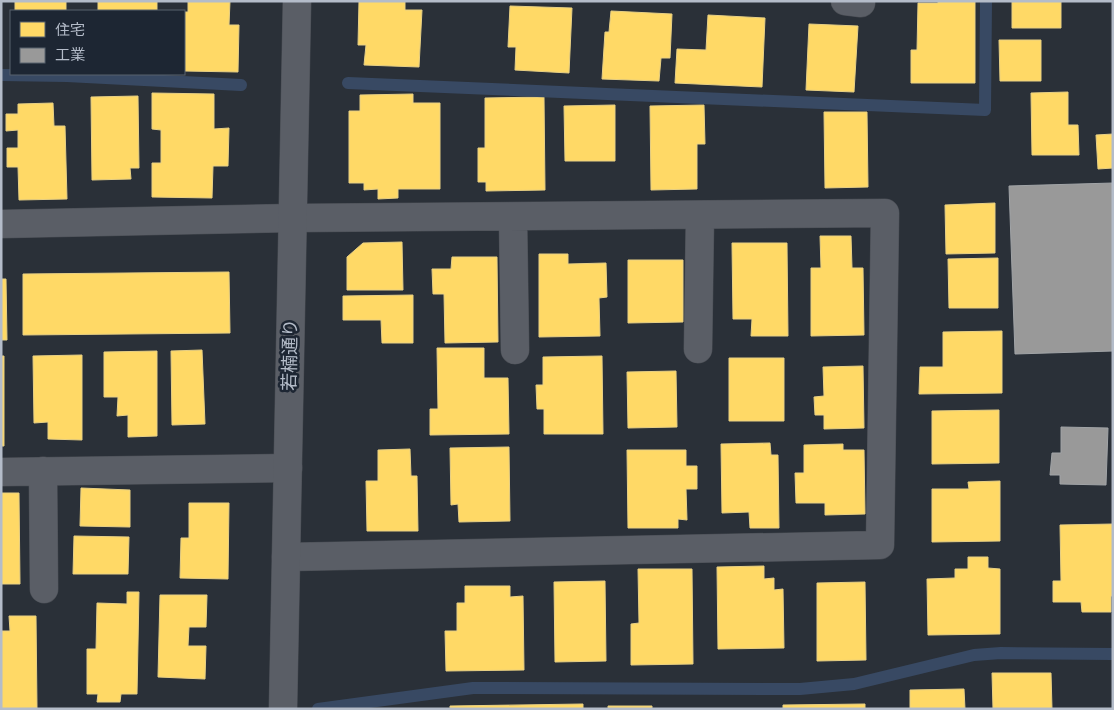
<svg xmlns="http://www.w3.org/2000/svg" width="1114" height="710" font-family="Cabin,'Noto Sans JP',sans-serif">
	<rect width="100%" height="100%" fill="#2a3038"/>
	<path fill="#ffd966" stroke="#e8d084" d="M15,1H66V11H15Z
		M98,1H157V11H98Z
		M188,1H230L229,25H239L238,72L184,71V12H188Z
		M359,1H405V10H422L419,67L364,65L366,45H358Z
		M938,1H975V83H911V50H917L918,3H938Z
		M1012,1H1061V28H1012Z
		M510,6L572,8L569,73L515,70L516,47H508Z
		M611,11L672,14L670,58H661L659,81L602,79L605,32H609Z
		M708,15L765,18L762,87L675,83L677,49L706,50Z
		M809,24L858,26L854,92L806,90Z
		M999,40H1041V81H1000Z
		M1068,92V125H1078L1079,155H1032L1031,93Z
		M152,93L214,94V129L229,128L228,166H213L212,198L152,197V163H161V130L152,129Z
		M413,94V103H440V189H398V198L378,199V189L364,190V183H349V111H360V95Z
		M138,96L139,168H130L131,179L92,180L91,97Z
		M544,97L545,190L486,191V182H478V148H485V98Z
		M53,103L54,126H65L67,199L19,200L18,167H7V148H18V130L6,131V114H18V104Z
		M615,105V161H565L564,106Z
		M704,105L705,144H697V189L651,190L650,106Z
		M824,112H867L868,187L825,188Z
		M1113,134V168L1098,169L1096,135Z
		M995,203V253L946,254L945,205Z
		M820,236H851L852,268H863L864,335L811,336V268H821Z
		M402,242L403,290H347V257L363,243Z
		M732,243H787L788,336H751L752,319H733Z
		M539,254H568V264L606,263L607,297L599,298L600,336L539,337Z
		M452,257H497L498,342L445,343L444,294H433L432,269H451Z
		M998,258V308H949L948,259Z
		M628,260H683V322L628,323Z
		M229,272L230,333L23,335V274Z
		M1,279H6L7,340H1Z
		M413,295V343H382L381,320H343V296Z
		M1002,331V393L919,394L920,367H943V332Z
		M437,348H484V378H508L509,434L430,435V409H438Z
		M202,350L205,424L172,425L171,351Z
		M157,351V436L128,437V415L117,416L118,397H104V352Z
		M82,355V440L48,439V422L34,423L33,356Z
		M1,356H4V446H1Z
		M602,356L603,434H544V409H537L536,385H543V357Z
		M729,358H784V421H729Z
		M863,366L864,428L824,429V415H815L814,397L824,396L823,367Z
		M676,371L677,427L628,428L627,372Z
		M999,410V463L932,464V411Z
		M770,443L771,455H778L779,528H750L749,512L722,513L721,444Z
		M843,444V450H864L865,514L825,515V503H796L795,473H804V445Z
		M509,447L510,521L459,522L458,504L451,505L450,448Z
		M410,449L411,476H417L418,531H367L366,481H378V450Z
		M627,450H686V466H697V489H686L687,520L678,519V528H628Z
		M1000,481V541L932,542V489H969L968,482Z
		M81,488L130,490V527L80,526Z
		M1,493H19L20,584H1Z
		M189,503H229L228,579L180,578L181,538H189Z
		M1113,524V596H1111V612H1082L1081,602H1053V581H1061L1060,525Z
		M74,536L129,537L128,574H73Z
		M968,557H988V568L1000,569V634L928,635L927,579L955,578V569H968Z
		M764,566V579L774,578V590L783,589L784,648L718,649L717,567Z
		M638,569H692L693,664L631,665V624L639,623Z
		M605,581L606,661L555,662L554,582Z
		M865,582L866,660L817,661V583Z
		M465,586H510V597L523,596L524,670L446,671L445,631H457V603H465Z
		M127,592H139L137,694H121L120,702H97L98,694H87V649H96L97,603L127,604Z
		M160,595H207L206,627H189L188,646H206L205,679L158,677Z
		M9,616H36L37,708L1,709V631H10Z
		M992,673H1051L1052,709H993Z
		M964,689L965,709H910V690Z
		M583,704V709H450V706Z
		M865,704V709H783V705Z
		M608,706H652V709H608Z"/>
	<path fill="#999" stroke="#a1a4a7" d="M1113,183V351L1015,354L1009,186Z
		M1061,427L1108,428L1106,485L1060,484V475H1050L1052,453H1061Z"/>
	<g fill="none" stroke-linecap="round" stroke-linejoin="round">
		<path stroke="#384963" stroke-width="12" d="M1,75L67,76L241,85
			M348,83L985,110L986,1
			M318,709L473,688L800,689L854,684L974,655L1001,653L1113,654"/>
		<g stroke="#484c53" stroke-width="29">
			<path id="minor" d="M845,1L861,3V1
				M513,217L515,350
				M1,224L293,218L885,213L880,545L286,557
				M698,349L700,215
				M43,471L44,589
				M1,472L288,468"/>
		</g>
		<g stroke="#484c53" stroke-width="29">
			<path id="tertiary" d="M283,709L297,1"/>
		</g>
		<use href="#minor" stroke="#5a5e66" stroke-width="28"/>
		<use href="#tertiary" stroke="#5a5e66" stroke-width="28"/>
	</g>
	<g text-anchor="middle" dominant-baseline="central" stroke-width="5" stroke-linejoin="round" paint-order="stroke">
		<g font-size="18" fill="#b4bcc9" stroke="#1d2633">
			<text transform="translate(290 355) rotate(-89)">若楠通り</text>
		</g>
	</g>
	<rect width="1114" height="710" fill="none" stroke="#b4bcc9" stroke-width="5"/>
	<rect x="10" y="10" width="175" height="65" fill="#1d2633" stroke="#59626f"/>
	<rect x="20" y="22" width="25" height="15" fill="#ffd966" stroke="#59626f"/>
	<text x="55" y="35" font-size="15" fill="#b4bcc9">住宅</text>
	<rect x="20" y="48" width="25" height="15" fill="#999999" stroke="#59626f"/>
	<text x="55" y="60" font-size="15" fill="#b4bcc9">工業</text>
</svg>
